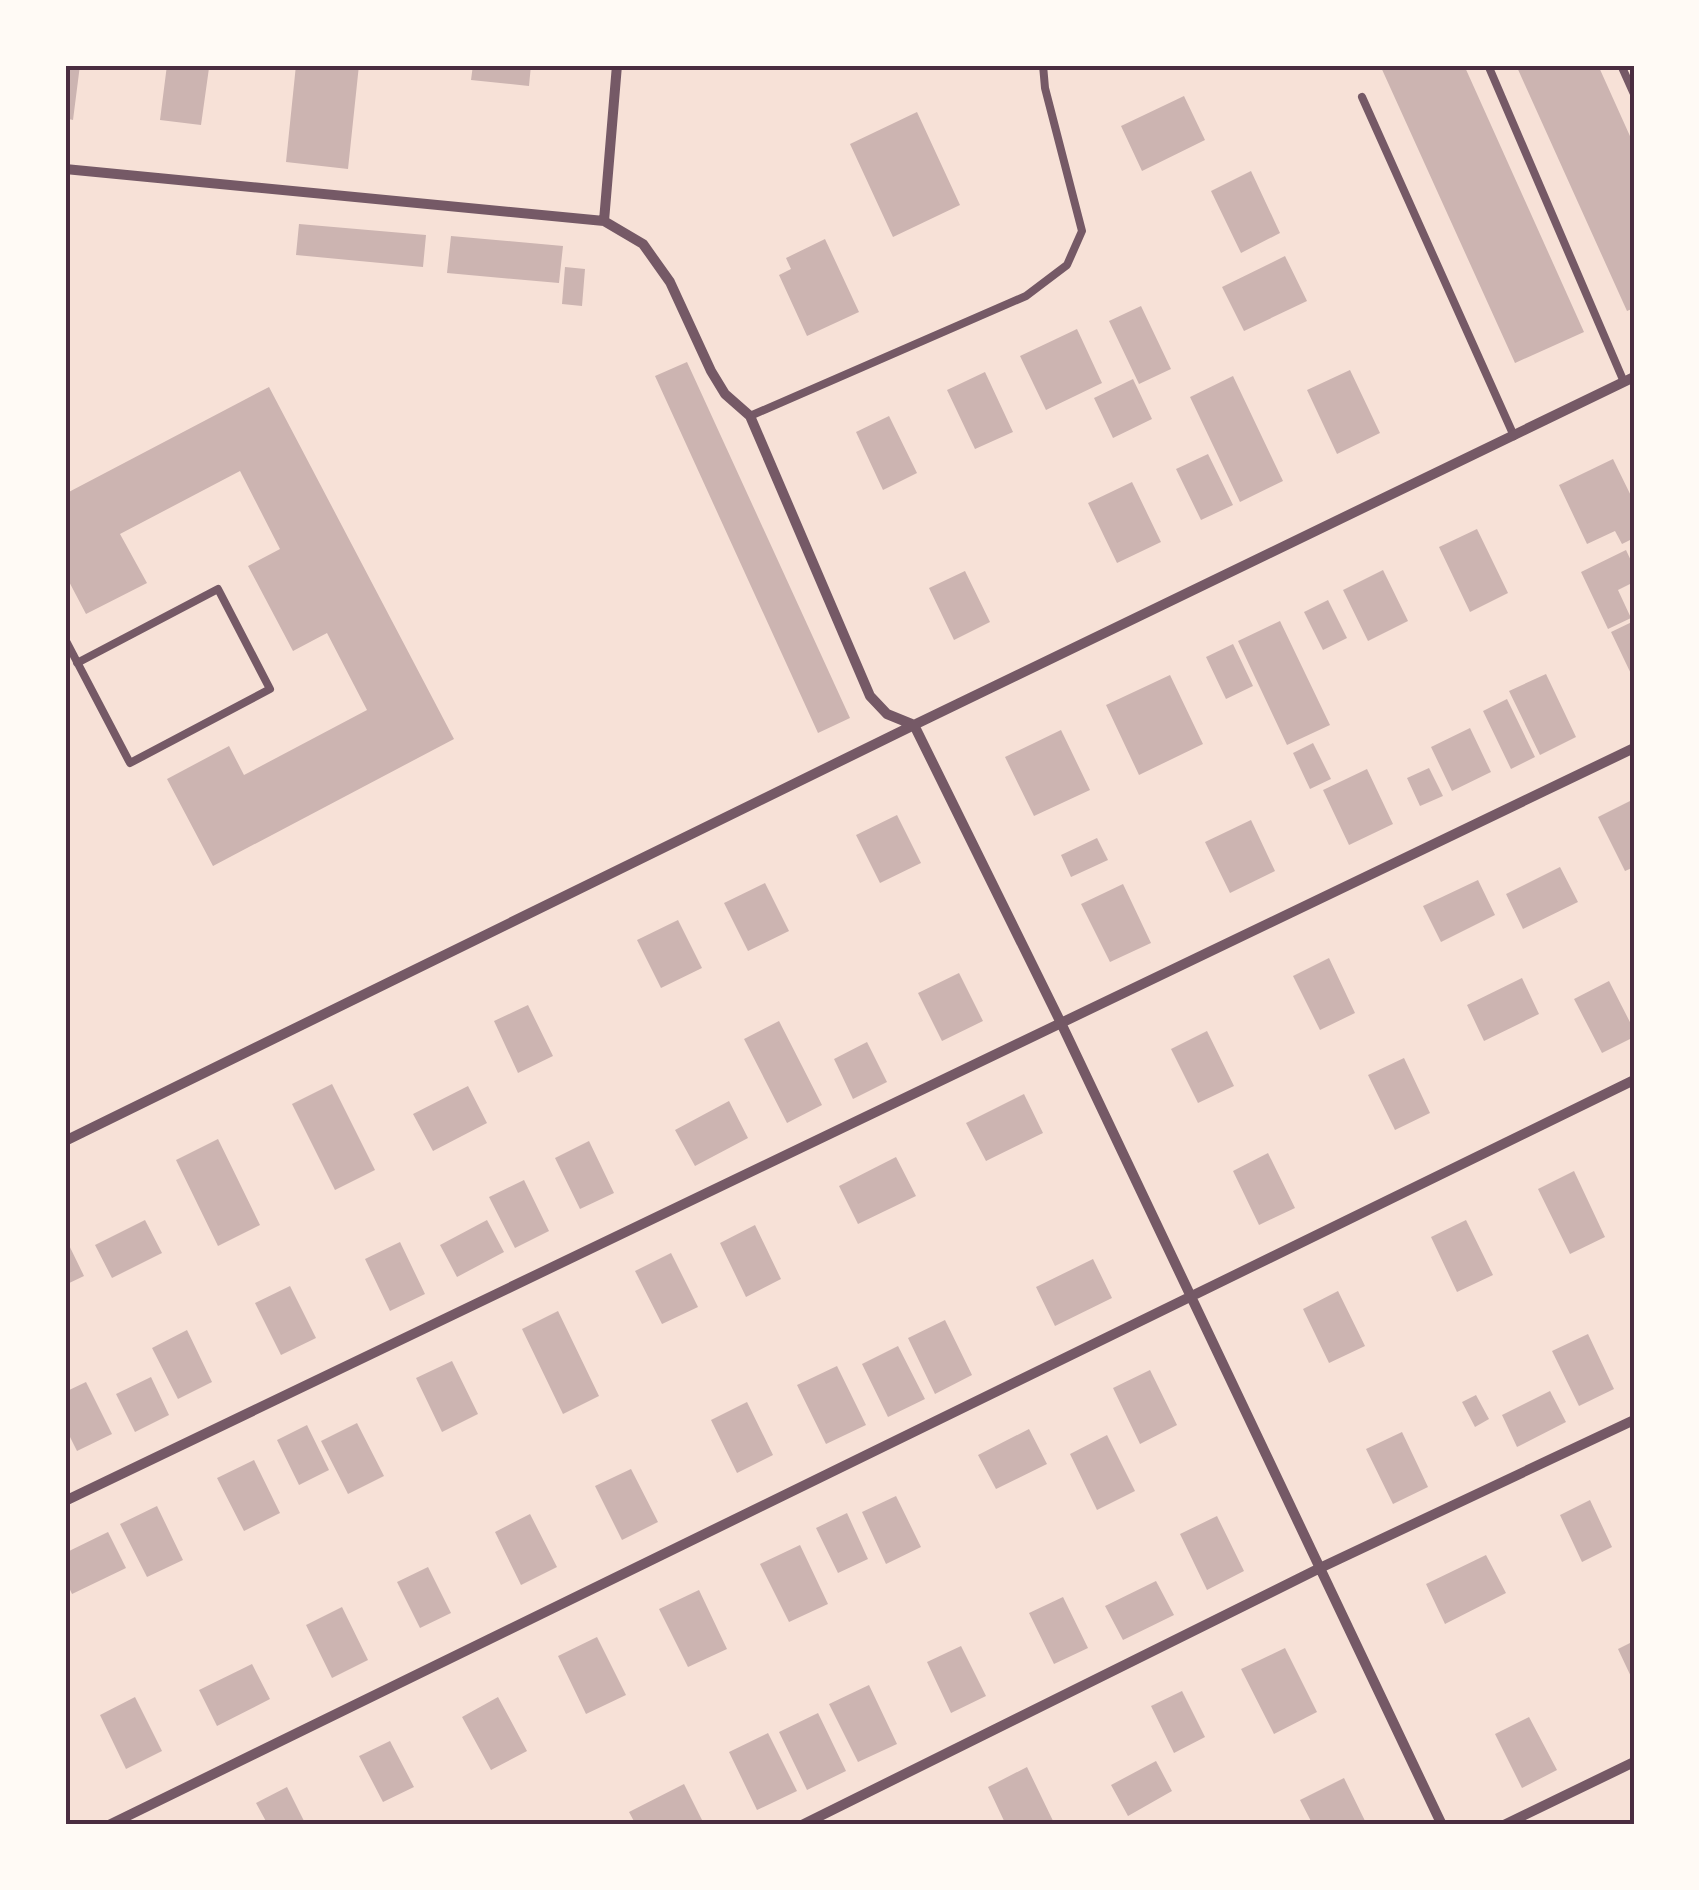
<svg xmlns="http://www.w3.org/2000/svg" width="1699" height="1890" font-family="'Fira Sans Condensed',sans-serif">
	<rect width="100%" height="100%" fill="#f7e1d7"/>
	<path fill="#ccb4b1" d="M65,65H80L73,120L65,118Z
		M167,65L209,68L201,125L160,120Z
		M296,65H359L348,169L286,162Z
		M473,65H531L529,86L471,80Z
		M1380,65H1464L1584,332L1515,363Z
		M1516,65H1598L1634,145V308L1627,311Z
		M1184,96L1205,140L1142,171L1121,126Z
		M917,112L960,205L893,237L850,144Z
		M1251,171L1280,233L1241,253L1211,191Z
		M299,224L426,235L423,267L296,255Z
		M451,236L563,246L559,283L447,273Z
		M825,239L859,312L807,336L779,275L791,269L786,258Z
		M1285,256L1307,301L1244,331L1222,287Z
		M565,267L585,269L582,306L562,304Z
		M1141,306L1171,369L1139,384L1109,321Z
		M1077,329L1102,383L1046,410L1020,356Z
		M687,362L850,718L818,733L655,376Z
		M1350,370L1380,433L1337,454L1307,390Z
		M985,372L1013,432L975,449L947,390Z
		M1233,376L1283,481L1240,502L1190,397Z
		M1133,379L1152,419L1113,438L1094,398Z
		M269,387L454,739L213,866L167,779L229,746L244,775L367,710L327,633L293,651L248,566L280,549L240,471L120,534L147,583L86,614L65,574V494Z
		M889,416L917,473L883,490L856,432Z
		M1208,454L1233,505L1201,520L1176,469Z
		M1613,459L1634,502V538L1622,544L1615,531L1587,544L1559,485Z
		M1132,482L1161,542L1117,563L1088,503Z
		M1477,529L1508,593L1470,612L1439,547Z
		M1626,550L1634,567V582L1618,590L1631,618L1608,629L1581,572Z
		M1383,570L1408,621L1368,641L1343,590Z
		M965,571L990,622L954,640L929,588Z
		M1328,600L1347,638L1323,650L1304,612Z
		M1280,621L1330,725L1287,745L1238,641Z
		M1634,621V680L1611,632Z
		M1233,644L1253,686L1226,699L1206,657Z
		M1546,674L1576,737L1540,755L1509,691Z
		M1170,675L1203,744L1139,775L1106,705Z
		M1507,699L1535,757L1511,769L1483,711Z
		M1470,728L1491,772L1452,791L1431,747Z
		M1061,730L1090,790L1034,816L1005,757Z
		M1313,743L1331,779L1310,789L1293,753Z
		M1429,768L1443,796L1420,806L1407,778Z
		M1367,769L1393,824L1349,845L1323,790Z
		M1634,799V867L1625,871L1598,817Z
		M897,815L921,863L880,883L856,835Z
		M1251,820L1275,871L1230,893L1205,842Z
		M1097,838L1108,860L1071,877L1061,855Z
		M1560,867L1578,902L1523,929L1506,894Z
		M1478,880L1495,915L1441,942L1423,906Z
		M765,883L789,931L748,951L724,903Z
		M1123,884L1151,943L1110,962L1081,904Z
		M678,920L702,968L661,988L637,940Z
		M1329,958L1355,1013L1320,1030L1293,976Z
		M959,973L983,1021L942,1041L918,993Z
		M1522,978L1539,1014L1484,1041L1467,1005Z
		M1609,981L1634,1030V1037L1602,1053L1574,999Z
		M528,1005L553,1056L518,1073L494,1021Z
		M779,1021L822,1105L787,1123L744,1039Z
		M1207,1031L1234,1086L1198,1103L1171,1049Z
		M867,1042L887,1082L853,1099L834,1059Z
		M1404,1058L1430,1113L1395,1130L1368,1075Z
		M332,1084L375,1170L335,1190L292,1104Z
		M468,1086L487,1123L433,1151L413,1114Z
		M1024,1094L1043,1133L986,1161L966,1123Z
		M729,1101L748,1138L695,1166L675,1130Z
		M218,1139L260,1225L218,1246L176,1160Z
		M589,1141L614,1193L580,1209L555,1158Z
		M1268,1153L1295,1208L1259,1225L1233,1171Z
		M896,1157L916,1196L858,1224L839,1186Z
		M1574,1171L1605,1237L1570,1254L1538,1189Z
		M524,1180L549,1231L515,1248L489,1197Z
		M145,1220L162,1253L112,1278L95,1245Z
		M487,1220L504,1252L457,1277L440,1245Z
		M1466,1220L1493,1275L1457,1292L1431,1237Z
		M755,1225L781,1279L746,1297L720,1243Z
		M65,1237L84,1276L65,1285Z
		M400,1242L425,1294L390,1311L365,1259Z
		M671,1253L698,1307L662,1324L635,1271Z
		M1093,1259L1112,1298L1055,1326L1036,1287Z
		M290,1286L316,1338L281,1355L255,1303Z
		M1338,1291L1365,1346L1329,1363L1303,1309Z
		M558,1311L599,1396L563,1414L522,1329Z
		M945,1320L972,1375L935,1394L908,1338Z
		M187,1330L212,1382L178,1399L152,1348Z
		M1588,1334L1614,1389L1579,1406L1552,1351Z
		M898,1346L925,1399L888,1417L862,1364Z
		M452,1361L478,1414L442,1432L416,1378Z
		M837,1366L866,1425L826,1444L797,1385Z
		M1150,1370L1177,1425L1140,1444L1113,1388Z
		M151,1377L169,1415L135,1432L116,1394Z
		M86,1382L112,1434L77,1451L65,1427V1392Z
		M1550,1391L1566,1422L1517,1447L1502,1415Z
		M1476,1395L1489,1419L1475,1427L1462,1402Z
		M747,1402L773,1455L737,1473L711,1420Z
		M357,1423L384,1476L348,1494L321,1441Z
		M307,1425L329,1470L299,1485L277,1440Z
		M1029,1429L1047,1464L996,1489L978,1455Z
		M1402,1432L1428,1487L1393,1504L1366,1449Z
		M1107,1435L1135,1491L1097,1510L1070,1454Z
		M254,1460L280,1513L244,1531L217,1478Z
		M631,1469L658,1522L622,1540L595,1486Z
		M896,1496L921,1547L886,1564L862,1512Z
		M1590,1500L1612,1547L1582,1562L1560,1515Z
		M157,1506L183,1560L147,1577L120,1524Z
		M847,1513L868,1559L838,1573L816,1528Z
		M530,1514L557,1567L521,1585L495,1532Z
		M1217,1516L1244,1571L1207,1590L1180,1534Z
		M108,1532L126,1568L72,1594L65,1579V1553Z
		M800,1545L828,1604L789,1622L760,1564Z
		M1486,1555L1506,1593L1445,1624L1426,1584Z
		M428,1567L451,1613L420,1628L397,1582Z
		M1156,1581L1174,1615L1123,1640L1105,1606Z
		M699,1590L727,1649L688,1667L659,1609Z
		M1063,1597L1088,1648L1054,1664L1029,1613Z
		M342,1607L368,1660L332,1678L306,1625Z
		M597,1637L626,1695L586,1714L558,1656Z
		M1634,1641V1683L1618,1649Z
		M961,1646L986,1696L951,1713L927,1662Z
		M1285,1648L1317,1712L1274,1734L1241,1669Z
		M252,1664L270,1699L217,1726L199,1690Z
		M869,1685L897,1744L858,1762L829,1704Z
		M1182,1691L1205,1737L1174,1753L1151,1706Z
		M135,1697L162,1751L126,1769L100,1715Z
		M498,1697L527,1751L491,1770L462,1717Z
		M818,1713L846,1771L807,1790L779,1732Z
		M1529,1717L1557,1770L1522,1788L1495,1734Z
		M768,1733L797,1791L757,1810L729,1752Z
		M390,1741L414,1787L383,1802L359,1756Z
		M1156,1761L1172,1791L1128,1816L1111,1785Z
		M1027,1767L1055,1825H1006L988,1787Z
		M1344,1778L1367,1825H1313L1300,1800Z
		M684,1784L702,1820L694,1825H636L629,1812Z
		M287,1787L306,1825H268L256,1803Z"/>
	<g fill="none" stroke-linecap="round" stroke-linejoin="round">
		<path stroke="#755966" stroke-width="8" d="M1488,65L1624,382
			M1621,65L1634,94
			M1362,97L1514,436
			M750,416L1026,296L1067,265L1082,231L1045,88L1043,65
			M65,639L130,763L270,689L218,589L77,663"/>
		<path stroke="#755966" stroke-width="10" d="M617,65L604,221L643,244L670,282L711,371L725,394L750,416L870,696L887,714L914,725L1061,1023L1442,1825
			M65,169L604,221
			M65,1141L914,725L1634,377
			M65,1501L1634,748
			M109,1825L1634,1080
			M802,1825L1320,1568L1634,1420
			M1504,1825L1634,1762"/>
	</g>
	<rect width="1699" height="1890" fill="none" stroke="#fffaf5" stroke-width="135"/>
	<rect x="68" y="68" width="1564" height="1754" fill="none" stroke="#4a2c40" stroke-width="4"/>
</svg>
